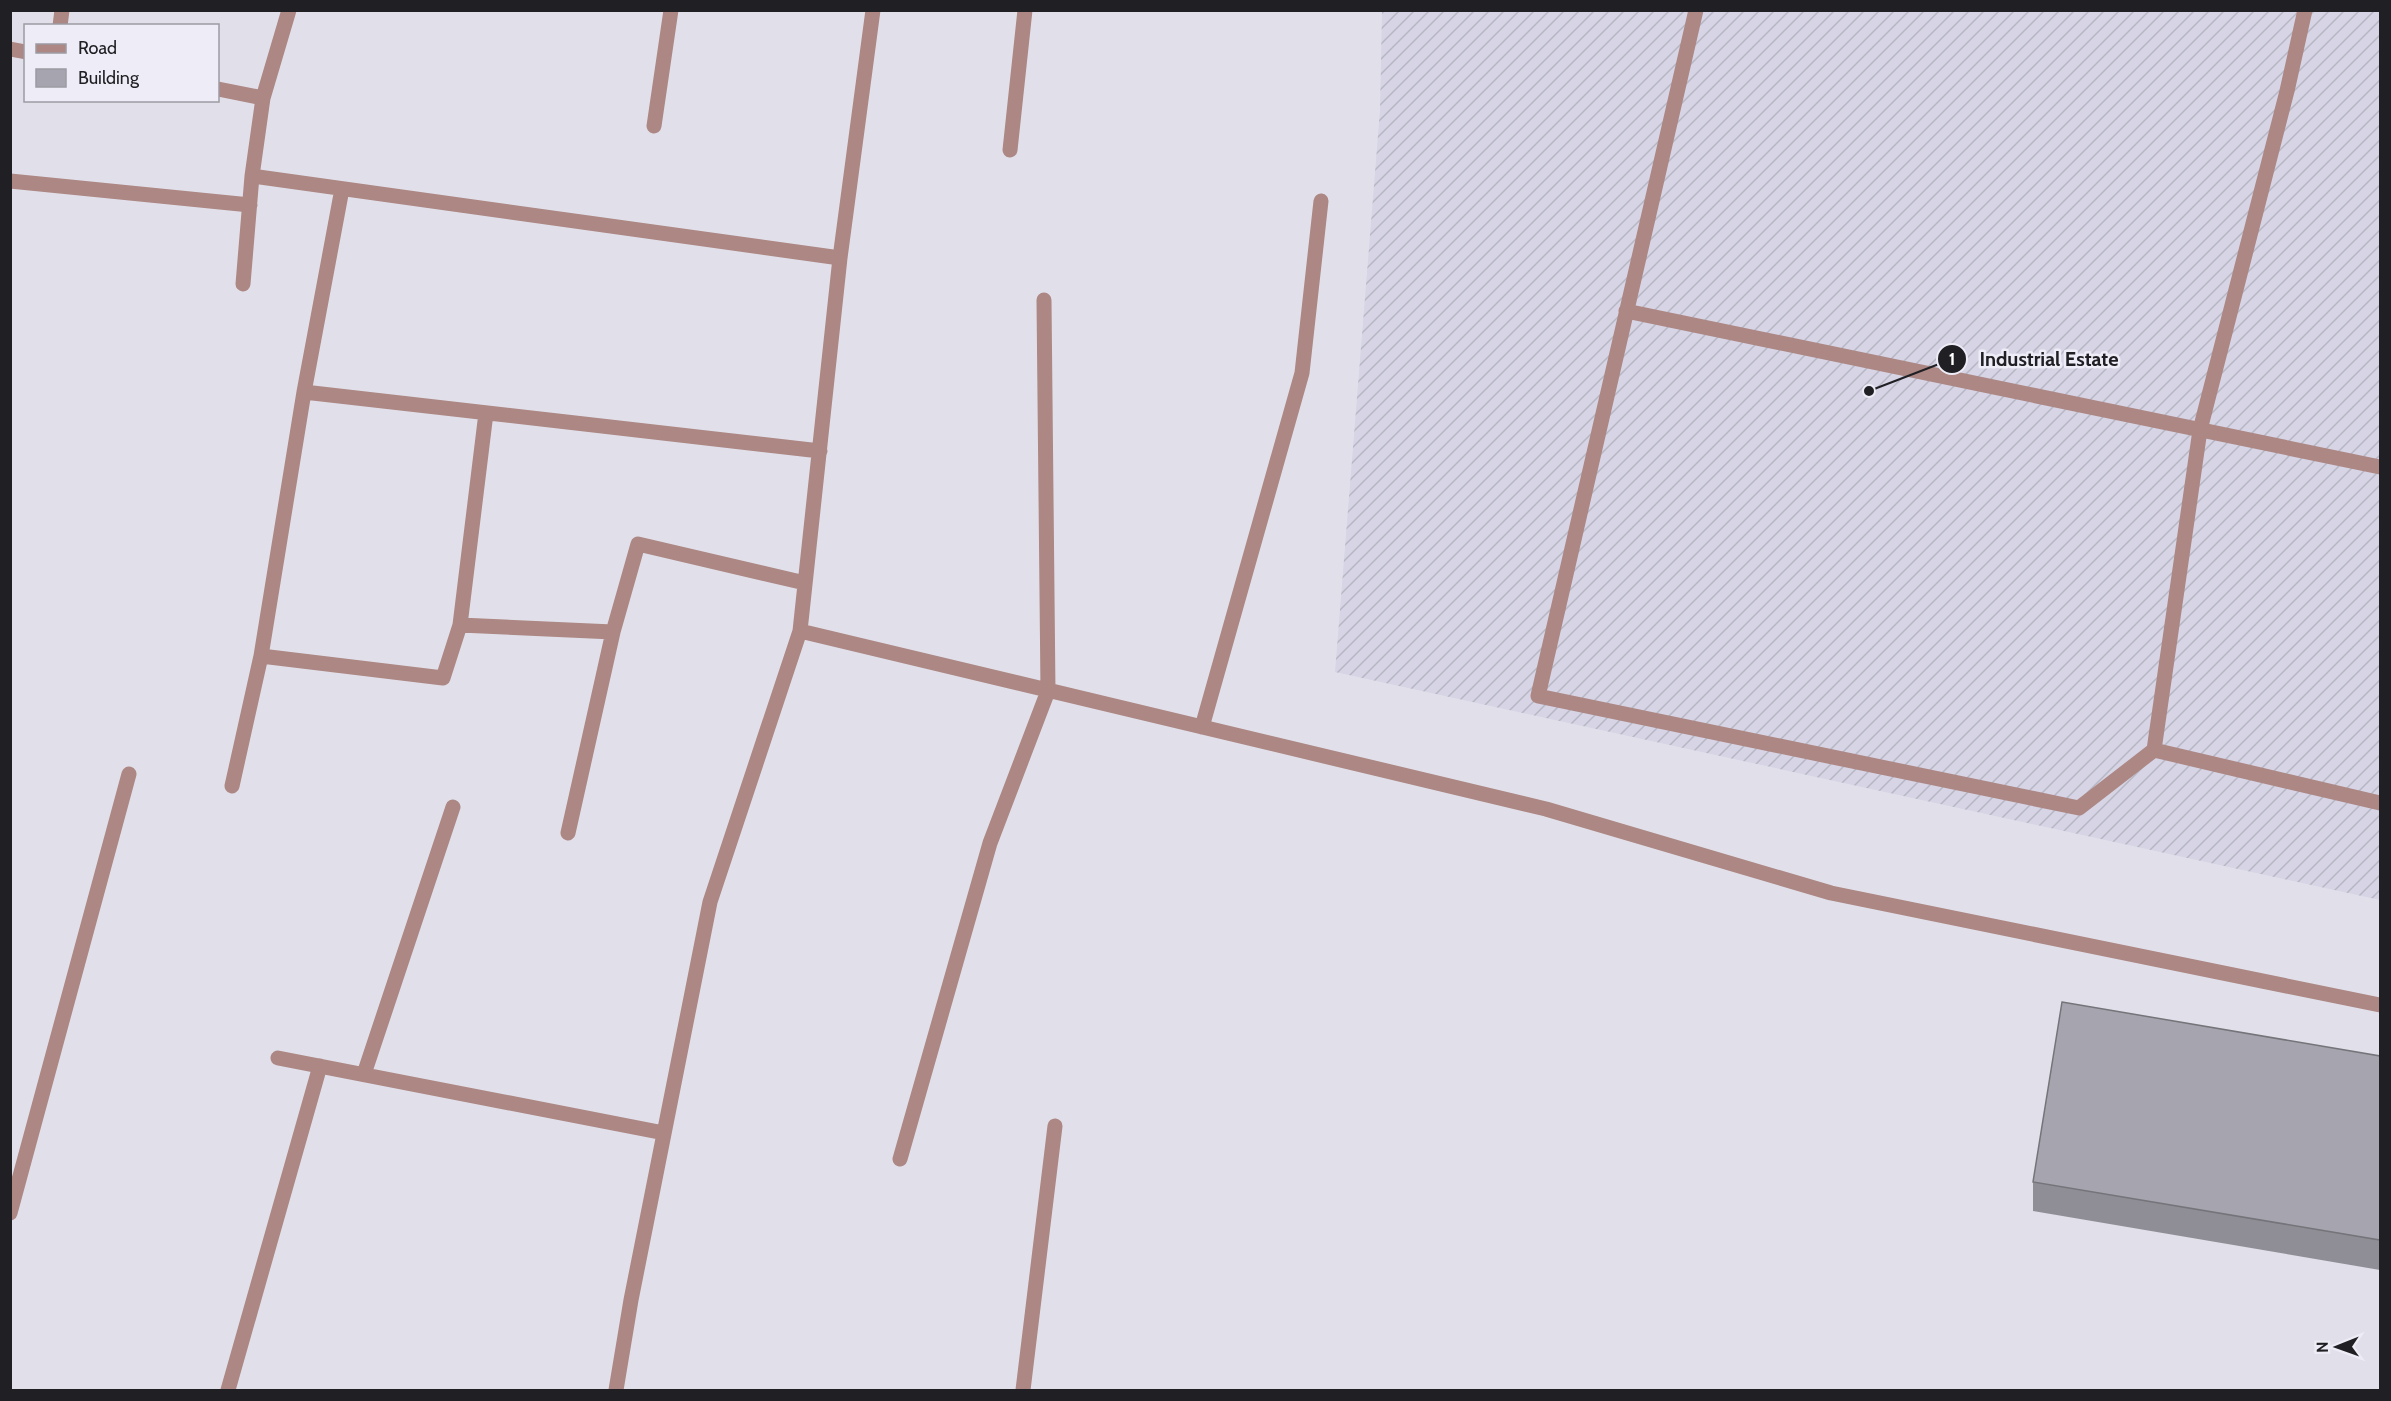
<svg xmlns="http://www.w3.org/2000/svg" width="2391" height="1401" font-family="Cabin,sans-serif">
	<defs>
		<pattern id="industrial-furrows" width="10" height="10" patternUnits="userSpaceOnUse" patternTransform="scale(1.5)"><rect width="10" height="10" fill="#d6d4e5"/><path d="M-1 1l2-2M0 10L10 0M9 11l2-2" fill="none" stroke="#b7b6c4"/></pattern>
	</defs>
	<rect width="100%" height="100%" fill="#e1e0ea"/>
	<path fill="url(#industrial-furrows)" d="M1382,11H2380V900L1335,672L1380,110Z"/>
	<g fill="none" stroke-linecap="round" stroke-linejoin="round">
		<path stroke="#ac8783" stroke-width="15" d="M1696,10L1538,696L2079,808L2154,750L2380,803
			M60,26L62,10
			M10,49L26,52
			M218,89L263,98L252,176L243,284
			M263,98L289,10
			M654,126L671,10
			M1010,150L1025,10
			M252,176L840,258
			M10,181L250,205
			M1626,311L2380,467
			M304,392L820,451
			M460,625L613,632L638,544L805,583
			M800,631L1546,809L1831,893L2380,1005
			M261,656L443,678L460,625L486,413
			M1202,727L1302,373L1321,201
			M2154,750L2200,430L2287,91L2305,10
			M232,786L261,656L304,392L342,189
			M568,833L613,632
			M278,1058L664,1133
			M364,1074L453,807
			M900,1159L990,843L1048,691L1044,300
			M10,1213L129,774
			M228,1390L320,1066
			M616,1390L631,1300L710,902L800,631L840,258L873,10
			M1023,1390L1055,1126"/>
	</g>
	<path fill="#8f8e96" d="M2380,1056V1270L2033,1211V1182Z"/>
	<path fill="#a6a5af" stroke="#74747a" stroke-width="1.5" d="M2062,1002L2380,1056V1240L2033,1182Z"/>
	<path fill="none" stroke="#202024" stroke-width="2" d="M1869 391L1952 359"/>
	<g fill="#202024" stroke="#eeedf7" stroke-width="2">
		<circle cx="1869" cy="391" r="6"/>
		<circle cx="1952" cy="359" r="15"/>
	</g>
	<g font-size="18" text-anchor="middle" font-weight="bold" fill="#fff">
		<text x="1952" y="365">1</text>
	</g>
	<g font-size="20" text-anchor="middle" font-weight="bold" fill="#202024" stroke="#eeedf7" stroke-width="5" stroke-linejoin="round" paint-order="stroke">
		<text x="2049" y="366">Industrial Estate</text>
	</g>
	<rect width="2391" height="1401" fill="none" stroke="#202024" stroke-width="24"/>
	<rect x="24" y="24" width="195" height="78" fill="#eeedf7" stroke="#9c9ba3" stroke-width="1.5"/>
	<rect x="36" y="44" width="30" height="9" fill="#ac8783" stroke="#9c9ba3" stroke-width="1.5"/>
	<text x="78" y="54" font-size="18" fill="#202024">Road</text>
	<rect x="36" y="69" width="30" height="18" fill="#a6a5af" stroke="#9c9ba3" stroke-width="1.5"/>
	<text x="78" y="84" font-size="18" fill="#202024">Building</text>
	<g transform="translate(2337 1347) rotate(269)" stroke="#eeedf7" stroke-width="4.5" paint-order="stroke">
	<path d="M0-4.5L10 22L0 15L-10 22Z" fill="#202024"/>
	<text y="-9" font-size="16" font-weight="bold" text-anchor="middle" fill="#202024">N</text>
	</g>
</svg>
